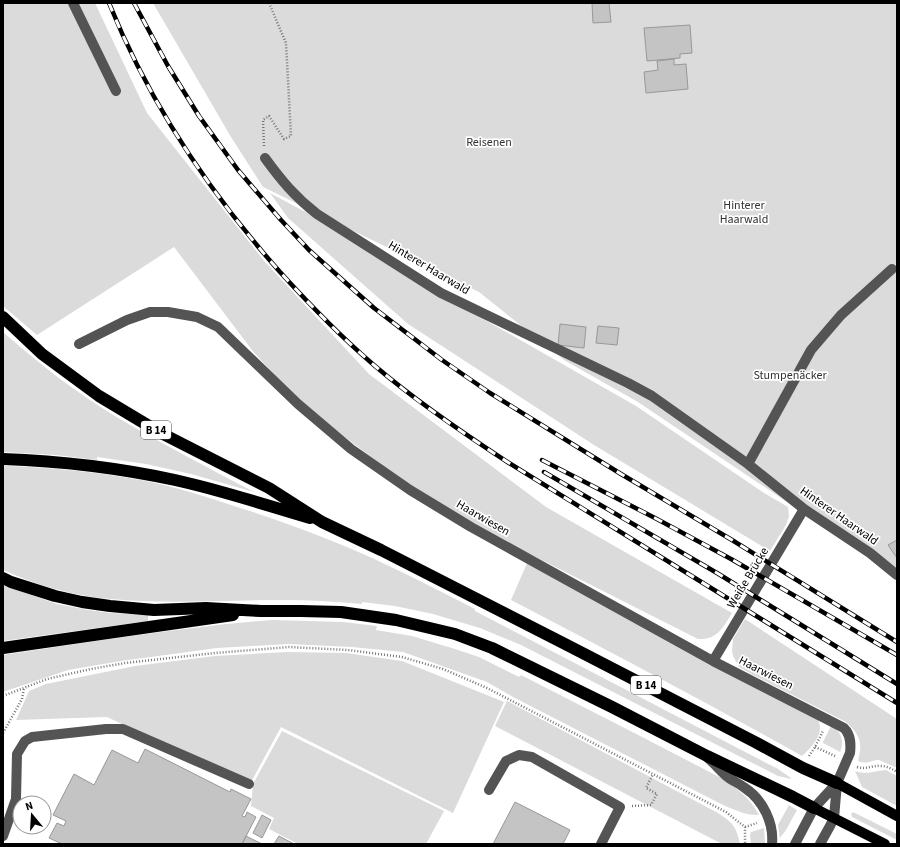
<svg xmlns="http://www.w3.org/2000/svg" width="900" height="847" font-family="'Source Sans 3',sans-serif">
	<rect width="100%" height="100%" fill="#fff"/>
	<path fill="#dbdbdb" d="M3,3H95L147,113L265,262L369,374L546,507L732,613C723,627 718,640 698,639L441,509L298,402L252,350L174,247L37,335L3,306Z
		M153,3H897V576L638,402L564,360L479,292L263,187L231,137Z
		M270,193L326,223L394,268L636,406L764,493L788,507L789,516L786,525L770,551L594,445L408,324L288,218Z
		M3,332C38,363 75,392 115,416C160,443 207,467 254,492L191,474L146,464L97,457V460L56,455L3,452Z
		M3,466C49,467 96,472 141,480C173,486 204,496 234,506C269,517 303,529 337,543C384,562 430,586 475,609V611L778,769L791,778V779L778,776L521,645L480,628L433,614L395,606L362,602V604C337,602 312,600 286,600C238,600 189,603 141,601C123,600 104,599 87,596C57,591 30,582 3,570Z
		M528,561L816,717C827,730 813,747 802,756C706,702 609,651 511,600Z
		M3,585L57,604L88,610L111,613L148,615V621L3,641Z
		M745,619L897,719V768L879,760C870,760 868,765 858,761C863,742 860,735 846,722L753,675L739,667L733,656L732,651L733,639Z
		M272,620L343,622L377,626L376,630L412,636L455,649L479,657L519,677L521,675L646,739L723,779C737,788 751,799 759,815C747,816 736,810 725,806L513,697L487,682L403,652L352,647L288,644L217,648L121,661L68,670L3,692V655C92,642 182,627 272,620Z
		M288,652L346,653L402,661L504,702L453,813L281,727L250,784L107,717L16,720L29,691L46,684L135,666L215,656Z
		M507,701L718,813C733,823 736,826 740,844H722L495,726Z
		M831,726C841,731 845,741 840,752L823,743V742Z
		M282,731L444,811L426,844H298L269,829L274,818L251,806L253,784Z
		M886,770L897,776V806L862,787L855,771C865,775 875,771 886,770Z
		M789,805L797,810L786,830L780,838L778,825Z
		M853,812L897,834V840L852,817L851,814Z
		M764,828L765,844H751L750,835L751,832Z"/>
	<path fill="#c4c4c4" stroke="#989898" d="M592,3H609L611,22L593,23Z
		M690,25L692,53L680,54V58L647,61L644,28Z
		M674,59V65L686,64L688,89L646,93L644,72L658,70L657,61Z
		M560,324L586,327L584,348L558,345Z
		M598,326L619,328L617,345L596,343Z
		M897,540V558L888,545Z
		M145,749L230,792L231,789L251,799L242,816L245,817L247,812L256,817L242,844H62L49,838L57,823L64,826L66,821L53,815L74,774L94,785L112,750L138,763Z
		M515,802L570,830L563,844H493Z
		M262,815L271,820L262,838L253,833Z
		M246,836L262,844H242Z
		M279,836L294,844H274Z"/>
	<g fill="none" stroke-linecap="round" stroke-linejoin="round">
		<path stroke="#767676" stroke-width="2.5" stroke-dasharray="1 2" stroke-linecap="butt" d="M264,146L263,120L269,116L284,139L291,136L286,43L269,3
			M3,696L47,679L91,669L125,663L215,653L289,647L348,650L402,657L443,669L487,688L726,812L745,827V844
			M3,733L22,699L24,688
			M815,747L835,756
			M809,756L815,747L823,731
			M857,767C867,770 872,765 881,766C887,766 892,769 897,772
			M632,806L651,805L657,794L646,788L653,774
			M745,827L757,823"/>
		<path stroke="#545454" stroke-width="10" d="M73,3L116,91
			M265,158C281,180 295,197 317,214L441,293L628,383L652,396L748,464L804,509L870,553L897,575
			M79,344L127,320L150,312H168L197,317L218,327L298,404L351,449L410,490L471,527L713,661L844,728C851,735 851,744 850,753L837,783L814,808L795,844
			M748,464L811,350L841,315L892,269
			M713,661L804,509
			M709,759C716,765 722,773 729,778C735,782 740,784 745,788C763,800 774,823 772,844
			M489,790L506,761L519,755L532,757L620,807L601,844
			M3,836L16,799L17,754L25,741L32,737L106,729H123L249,784
			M820,844L830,826L834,818L837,783"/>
		<path stroke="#000" stroke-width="10" d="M837,783L897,816
			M814,808L885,844"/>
		<path stroke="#000" stroke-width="12" d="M3,317L42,354L99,396L159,432L269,488L322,522L381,550L567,645L755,742L803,768L837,783
			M3,459C61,461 119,468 175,480C221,490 265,505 310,518
			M3,578L11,582L55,596L82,602L110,606L154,610L206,608L261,611H301L341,612L396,620L455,634L492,648L612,707L707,756L793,797L814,808
			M3,648L233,615"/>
		<g stroke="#000" stroke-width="4.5">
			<path id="rail" d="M109,3C149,102 209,192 280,272C310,305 341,337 375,366C417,402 463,433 509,463L897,703
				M134,3L168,66L199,116L238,170L281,220L309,250L374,308L442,360L490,393L621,474L732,540L897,642
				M542,460L655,518L731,559L897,655
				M544,472L717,573L897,684"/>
		</g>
		<use href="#rail" stroke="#fff" stroke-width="3" stroke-dasharray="9" stroke-linecap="butt"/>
	</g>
	<g text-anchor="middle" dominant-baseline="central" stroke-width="3.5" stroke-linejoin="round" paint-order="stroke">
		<g fill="#fff" stroke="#4c4c4c" stroke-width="1">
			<rect x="141" y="421" width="30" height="18" rx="3"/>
			<rect x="631" y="676" width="30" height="18" rx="3"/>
		</g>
		<g font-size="11" font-weight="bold" fill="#000">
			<text x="156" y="430">B 14</text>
			<text x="646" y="685">B 14</text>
		</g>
		<g font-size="12" fill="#323232" stroke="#fff">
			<text x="489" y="142">Reisenen</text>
			<text x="744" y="205">Hinterer<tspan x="744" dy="14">Haarwald</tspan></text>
			<text x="790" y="375">Stumpenäcker</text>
		</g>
		<g font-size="12" fill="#000" stroke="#fff">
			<text transform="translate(429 268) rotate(31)">Hinterer Haarwald</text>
			<text transform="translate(839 516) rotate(35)">Hinterer Haarwald</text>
			<text transform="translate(483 518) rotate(30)">Haarwiesen</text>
			<text transform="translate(748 578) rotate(-59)">Weiße Brücke</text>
			<text transform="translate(766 673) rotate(27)">Haarwiesen</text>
		</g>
	</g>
	<rect width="900" height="847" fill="none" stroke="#000000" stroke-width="8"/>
	<g transform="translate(32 815) rotate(342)"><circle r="19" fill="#ffffff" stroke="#999999"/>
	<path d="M0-3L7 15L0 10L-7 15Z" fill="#000000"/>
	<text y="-6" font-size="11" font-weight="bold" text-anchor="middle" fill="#000000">N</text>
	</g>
</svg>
